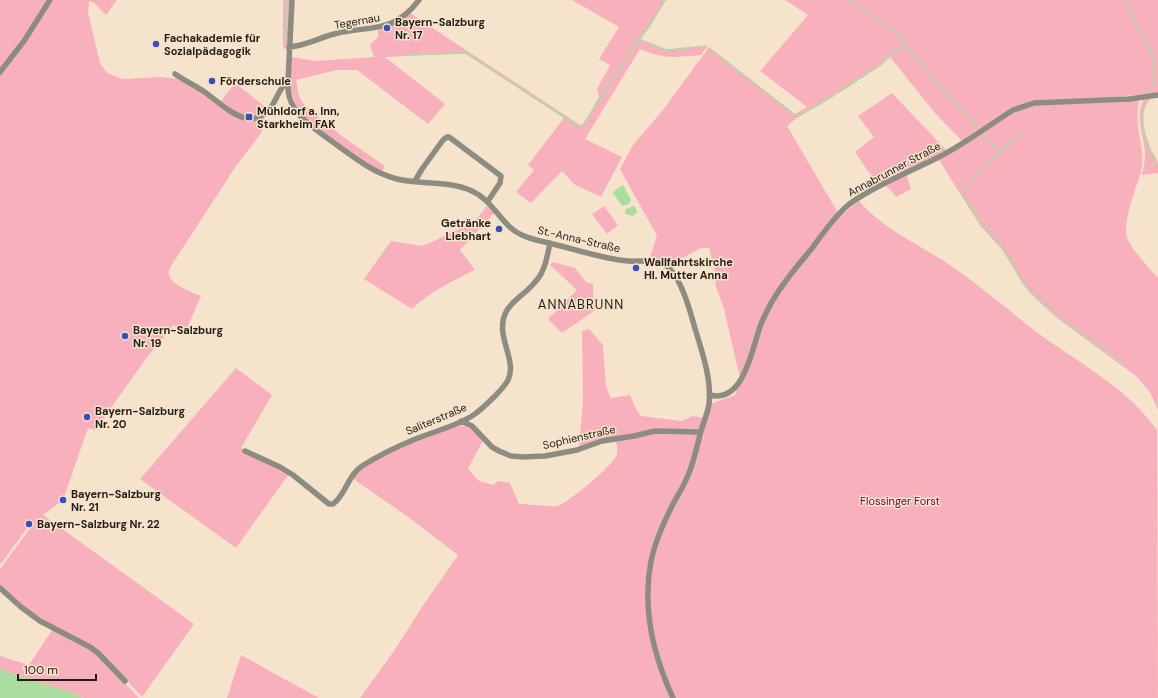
<svg xmlns="http://www.w3.org/2000/svg" width="1158" height="698" font-family="'DM Sans',sans-serif">
	<rect width="100%" height="100%" fill="#f5e3cc"/>
	<path fill="#f8b1bc" d="M0,0H48L36,21L0,68Z
		M53,0H117L106,15L93,2L89,1L88,12L100,63L107,73L122,79L161,77L178,79L245,121L251,122L262,118L264,119L262,131L258,137L236,166L171,266C170,269 168,272 169,275C171,285 192,292 201,296L187,328L185,330L173,325L148,356L95,430L88,428L64,497L60,502L43,515L194,624L142,697L108,660L29,612L0,586V569L31,527H28L0,565V75L32,33Z
		M283,0H290L287,51L283,47Z
		M572,0H666L641,39L667,50L707,46L701,55C674,57 666,60 640,49L585,139L622,157L601,197L575,185L562,171L531,203L516,192L534,170L528,165L564,118L464,53L385,57L445,104L428,124L357,70H337L296,80L299,96L302,102L312,112L343,137L385,166L382,171L368,164L330,137L303,116L298,110L291,91L290,82L291,57L316,61L374,57L370,45L378,37V29L399,22L410,13L580,125L584,123L599,97L597,89L610,65L599,59L619,27Z
		M785,0H1158V93L1092,99H1139C1138,108 1137,117 1138,126C1139,139 1144,152 1142,166C1139,184 1120,223 1128,240C1135,254 1148,266 1158,278V410L1150,392L1136,376L1057,318L1032,295L1025,287L1001,248L981,227L939,160L965,144L934,112L890,57L885,62L834,96L798,117L787,126L840,216L859,201C884,230 919,244 950,265C979,285 1006,308 1034,330C1076,362 1126,386 1157,430L1158,698H360L394,651L422,607L458,555L411,519L352,478L368,464L418,439L459,425C469,426 476,433 483,440L468,469L479,481L494,485L497,481L510,483L519,504C530,504 546,507 557,506C567,504 612,466 616,456C619,451 616,443 615,437L579,448L583,401L582,331L589,329L603,345L606,387L611,398L630,395L636,409L641,416L681,421L693,416L703,418L707,405L735,395L740,378L724,309L716,287L714,267L709,248H701L669,265L650,257L657,236L620,169L633,145L663,110L709,47L795,114L807,107L760,71L808,15Z
		M235,83L268,109C264,111 260,115 257,116C245,120 230,108 221,101Z
		M892,93L946,150L907,172V176L911,189L896,197C891,191 886,182 878,186L855,152L874,137L858,116Z
		M1152,98C1137,109 1145,135 1151,149C1153,154 1157,158 1158,163C1158,166 1158,170 1158,173L1142,175C1144,168 1145,160 1145,153C1144,135 1134,115 1144,99Z
		M487,206L494,213L460,250L475,270C452,281 431,291 412,309L364,279L391,241L422,246L434,241L474,222Z
		M604,206L618,225L607,234L592,214Z
		M553,262L575,268L586,282L593,284V301L597,309L562,333L548,319L577,290L550,265Z
		M236,368L272,395L241,448L269,461L289,474L236,548L140,479Z
		M52,630L92,650L105,662L139,698H83L73,693L8,672L0,668V656L29,665Z
		M241,655L319,698H227Z"/>
	<path fill="#abdca0" d="M623,185L631,200L629,204L622,206L613,193V192Z
		M632,206L635,207L637,212L633,216L625,214V210Z
		M0,668L8,672L73,693L83,698H0Z"/>
	<g fill="none" stroke-linecap="round" stroke-linejoin="round">
		<path stroke="#abdca0" stroke-width="1.5" d="M848,0L893,30L904,40V45L977,128
			M1125,0L1142,36L1153,54L1154,80L1150,92
			M640,40L667,50L706,46
			M285,41L286,0
			M710,49L797,117L833,96
			M406,55L467,53L579,127H582L637,40H639L649,27L665,0
			M839,92L882,64L887,57L904,45
			M1146,101C1136,128 1146,142 1158,166
			M999,151C1007,149 1013,139 1020,135
			M963,189L999,154V151L983,135
			M962,194L980,222L1007,253L1020,278L1029,290L1058,316L1123,363"/>
		<path stroke="#8c8c81" stroke-width="5.5" d="M292,0L288,81C287,91 290,102 296,111C305,123 318,131 330,140C351,155 371,172 397,179C422,185 448,180 472,191C490,199 497,216 511,228C521,237 536,240 549,243C575,249 602,259 628,261C642,262 657,258 668,267C681,279 689,307 694,325C701,349 712,378 709,404C707,417 701,427 699,439C695,454 692,469 685,482C681,491 676,498 672,506C663,524 655,542 651,561C642,608 653,655 673,698
			M289,47C305,46 319,38 334,34C371,25 393,34 419,0
			M0,72L24,41L50,0
			M175,74C185,81 196,86 206,93C218,102 231,114 245,118C253,120 259,118 265,114C276,106 277,89 288,81
			M415,181L422,169L443,140L447,137H449L501,176L500,183L488,201
			M709,395C745,404 752,347 761,324C768,307 777,292 788,278C796,267 805,257 813,247C824,232 834,217 848,205C872,187 909,172 937,158C963,145 988,126 1013,110L1034,103L1129,99L1158,95
			M461,421L472,426L492,447L499,451L511,456L523,457L545,456L577,450L602,441L634,436L655,431L700,432
			M245,451L280,467L293,475L329,504H333C346,495 347,476 362,466C378,456 396,447 413,440C432,432 454,427 472,416C480,411 488,403 495,396C500,391 505,386 508,380C518,360 494,336 506,312C512,300 527,293 535,282C545,272 547,257 550,243
			M0,588L21,607L40,621L90,647L98,653L125,681"/>
	</g>
	<g fill="#374ec0" stroke="#f5e3cc" stroke-width="1.5">
		<circle cx="387" cy="28" r="4"/>
		<circle cx="156" cy="44" r="4"/>
		<circle cx="212" cy="81" r="4"/>
		<rect x="245" y="113" width="8" height="8" rx="2"/>
		<circle cx="499" cy="229" r="4"/>
		<circle cx="636" cy="268" r="4"/>
		<circle cx="125" cy="336" r="4"/>
		<circle cx="87" cy="417" r="4"/>
		<circle cx="63" cy="500" r="4"/>
		<circle cx="29" cy="524" r="4"/>
	</g>
	<g text-anchor="middle" dominant-baseline="central" stroke-width="3" stroke-linejoin="round" paint-order="stroke">
		<g font-size="11" fill="#231d15" stroke="#f5e3cc">
			<text transform="translate(357 21) rotate(-10)">Tegernau</text>
			<text transform="translate(894 169) rotate(-28)">Annabrunner Straße</text>
			<text transform="translate(579 239) rotate(13)">St.-Anna-Straße</text>
			<text transform="translate(436 419) rotate(-23)">Saliterstraße</text>
			<text transform="translate(579 437) rotate(-13)">Sophienstraße</text>
		</g>
		<g font-size="11" font-weight="bold" fill="#231d15" stroke="#f5e3cc" text-anchor="start">
			<text x="395" y="22">Bayern-Salzburg<tspan x="395" dy="13">Nr. 17</tspan></text>
			<text x="164" y="38">Fachakademie für<tspan x="164" dy="13">Sozialpädagogik</tspan></text>
			<text x="220" y="81">Förderschule</text>
			<text x="257" y="111">Mühldorf a. Inn,<tspan x="257" dy="13">Starkheim FAK</tspan></text>
			<text x="491" y="223" text-anchor="end">Getränke<tspan x="491" dy="13">Liebhart</tspan></text>
			<text x="644" y="262">Wallfahrtskirche<tspan x="644" dy="13">Hl. Mutter Anna</tspan></text>
			<text x="133" y="330">Bayern-Salzburg<tspan x="133" dy="13">Nr. 19</tspan></text>
			<text x="95" y="411">Bayern-Salzburg<tspan x="95" dy="13">Nr. 20</tspan></text>
			<text x="71" y="494">Bayern-Salzburg<tspan x="71" dy="13">Nr. 21</tspan></text>
			<text x="37" y="524">Bayern-Salzburg Nr. 22</text>
		</g>
		<g font-size="11" fill="#670729" stroke="#f5e3cc">
			<text x="900" y="501">Flossinger Forst</text>
		</g>
		<g font-size="13" letter-spacing="1" fill="#231d15" stroke="#f5e3cc">
			<text x="581" y="304">ANNABRUNN</text>
		</g>
	</g>
	<path d="M18 674v6h78v-6" fill="none" stroke="#231d15" stroke-width="2"/>
	<text x="24" y="674" font-size="12" fill="#231d15" stroke="#f5e3cc" stroke-width="3" paint-order="stroke">100 m</text>
</svg>
